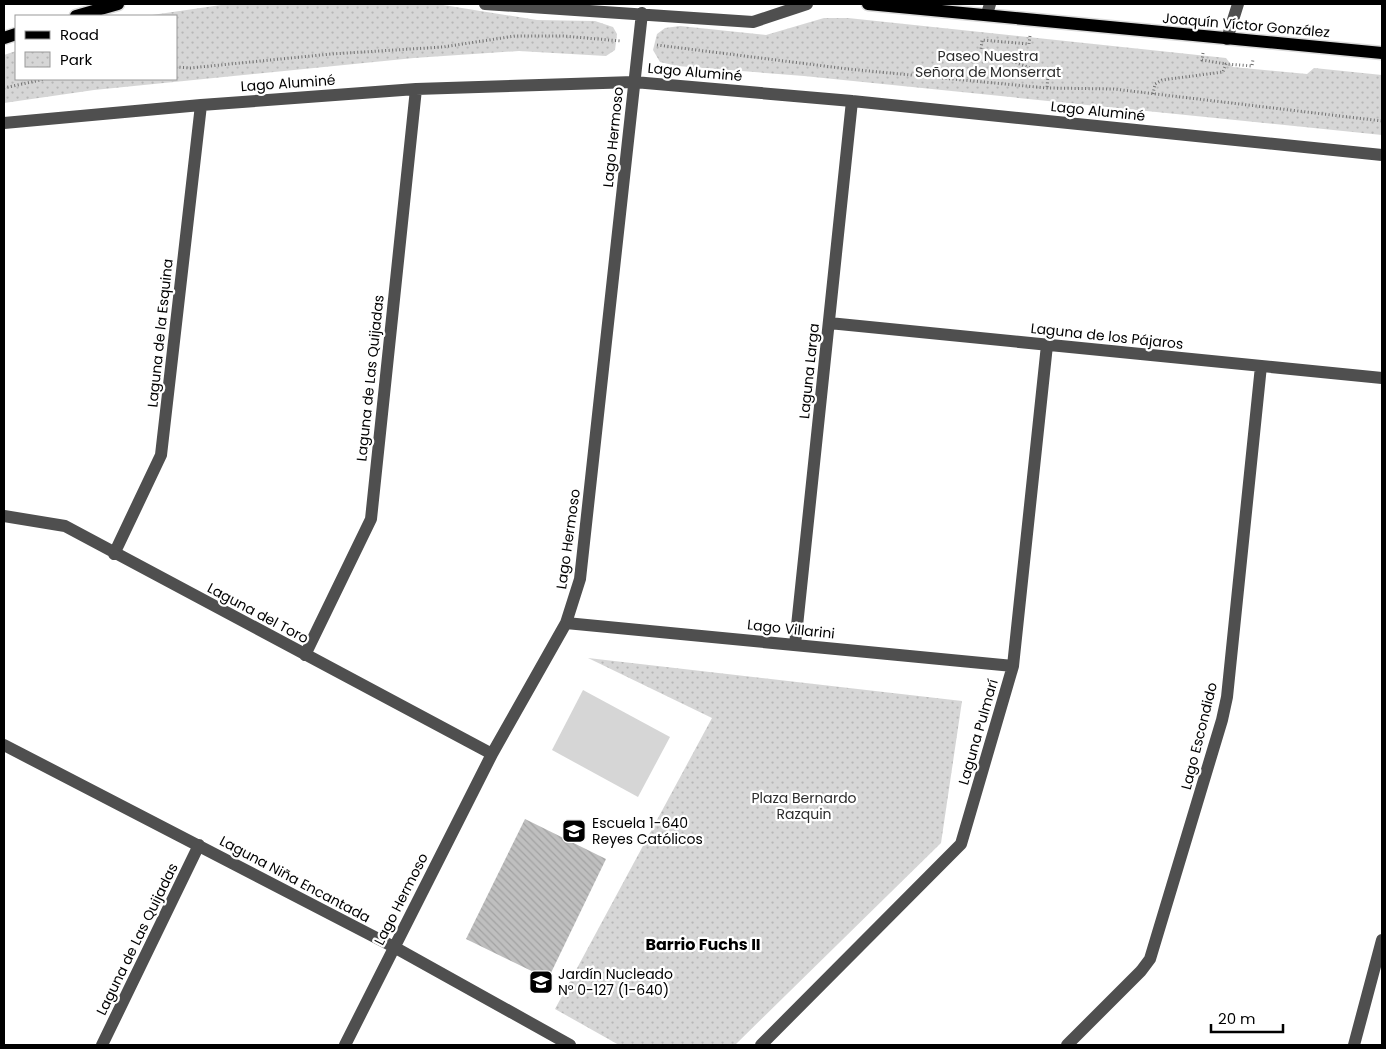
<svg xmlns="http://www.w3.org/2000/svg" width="1386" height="1049" font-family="Poppins,sans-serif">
	<defs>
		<pattern id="park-dots" width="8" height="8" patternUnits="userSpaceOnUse" patternTransform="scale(1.25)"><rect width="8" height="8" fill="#d6d6d6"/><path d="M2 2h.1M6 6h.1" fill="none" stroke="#b6b6b6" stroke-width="1.8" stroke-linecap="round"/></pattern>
		<pattern id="building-back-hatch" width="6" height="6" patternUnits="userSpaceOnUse" patternTransform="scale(1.25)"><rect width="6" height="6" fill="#bfbfbf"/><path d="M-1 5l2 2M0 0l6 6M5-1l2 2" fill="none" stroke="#a2a2a2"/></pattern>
	</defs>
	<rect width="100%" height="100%" fill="#fff"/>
	<path fill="url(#park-dots)" d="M228,4H437L537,20L595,21L613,27L617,34L615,50L606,56L519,51L414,58L94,90L4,103V55L16,51V79H176V16H145Z
		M824,18H848L1226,58L1233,67L1307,74L1314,68L1382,75V135L804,76L677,66L660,62L653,50L657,34L665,28L680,26L766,35Z
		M588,658L962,701L941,843L735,1045H619L555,1009L712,718Z"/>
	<path fill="#d6d6d6" d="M583,690L670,737L638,797L552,750Z"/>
	<path fill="url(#building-back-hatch)" d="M525,819L606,859L548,979L466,939Z"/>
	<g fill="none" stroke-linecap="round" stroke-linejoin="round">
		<g stroke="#dbdbdb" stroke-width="15">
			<path id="major" d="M868,4L1382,53
				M76,16L118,4
				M4,38L16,34"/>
		</g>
		<path stroke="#717171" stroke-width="3" stroke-dasharray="1 2.5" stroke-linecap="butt" d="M1030,36L1029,44L982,40L981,49L1048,75L1047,88
			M657,45L848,69L1047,88L1114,89L1382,121
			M1203,53L1202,60L1226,64
			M176,67L190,68L331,54L443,47L515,36H563L621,41
			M4,88L45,79
			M1153,94L1155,84L1162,80L1223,72L1226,64L1252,66L1253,59"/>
		<path stroke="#4f4f4f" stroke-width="12" d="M485,4L753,22L807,4
			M987,14L990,4
			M1227,39L1238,4
			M4,123L201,105L416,89L634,82L852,101L1382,155
			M829,323L1382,378
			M4,516L65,526L492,754
			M114,554L161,455L201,105
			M566,623L1013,666
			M795,645L852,101
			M305,655L371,519L416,89
			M4,745L394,947L570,1045
			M102,1045L199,845
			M345,1045L492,754L566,623L580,579L642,13
			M761,1045L961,844L1013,666L1047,345
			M1067,1045L1141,971L1150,959L1222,720L1227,697L1261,366
			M1354,1045L1382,940"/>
		<use href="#major" stroke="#000" stroke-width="12"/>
	</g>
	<defs>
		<g id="school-square" transform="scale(1.25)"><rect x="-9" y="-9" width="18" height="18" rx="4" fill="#000" stroke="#fff"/><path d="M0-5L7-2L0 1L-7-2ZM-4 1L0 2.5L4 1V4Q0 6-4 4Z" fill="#fff"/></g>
	</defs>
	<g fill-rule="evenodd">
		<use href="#school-square" x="574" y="831"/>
		<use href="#school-square" x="541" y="982"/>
	</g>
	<g text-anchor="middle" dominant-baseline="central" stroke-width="4.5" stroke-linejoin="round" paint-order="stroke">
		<g font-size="14" fill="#000" stroke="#fff">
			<text transform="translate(1246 25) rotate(5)">Joaquín Víctor González</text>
			<text transform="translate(695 72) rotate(5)">Lago Aluminé</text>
			<text transform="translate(288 83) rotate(-4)">Lago Aluminé</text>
			<text transform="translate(1098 111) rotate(6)">Lago Aluminé</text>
			<text transform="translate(613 137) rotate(-84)">Lago Hermoso</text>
			<text transform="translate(160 333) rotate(-84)">Laguna de la Esquina</text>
			<text transform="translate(1107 336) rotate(6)">Laguna de los Pájaros</text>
			<text transform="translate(809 371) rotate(-84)">Laguna Larga</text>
			<text transform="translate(370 378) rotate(-84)">Laguna de Las Quijadas</text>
			<text transform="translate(568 539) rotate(-82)">Lago Hermoso</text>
			<text transform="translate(258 613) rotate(28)">Laguna del Toro</text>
			<text transform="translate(791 629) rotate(6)">Lago Villarini</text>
			<text transform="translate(978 732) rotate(-74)">Laguna Pulmarí</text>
			<text transform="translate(1199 736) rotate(-76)">Lago Escondido</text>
			<text transform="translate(295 879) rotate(28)">Laguna Niña Encantada</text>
			<text transform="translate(401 899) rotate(-63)">Lago Hermoso</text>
			<text transform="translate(137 939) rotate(-64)">Laguna de Las Quijadas</text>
		</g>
		<g font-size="14" fill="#2d2d2d" stroke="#fff">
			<text x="988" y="56">Paseo Nuestra<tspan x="988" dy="16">Señora de Monserrat</tspan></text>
			<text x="804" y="798">Plaza Bernardo<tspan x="804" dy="16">Razquin</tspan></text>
		</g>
		<g font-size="14" fill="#000" stroke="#fff" text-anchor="start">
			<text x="592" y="823">Escuela 1-640<tspan x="592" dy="16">Reyes Católicos</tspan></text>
			<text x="558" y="974">Jardín Nucleado<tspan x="558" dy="16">N° 0-127 (1-640)</tspan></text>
		</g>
		<g font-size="16" font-weight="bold" fill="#000" stroke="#fff">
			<text x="703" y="944">Barrio Fuchs II</text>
		</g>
	</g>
	<rect width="1386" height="1049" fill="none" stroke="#000000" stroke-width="10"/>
	<rect x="15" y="15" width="162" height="65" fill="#ffffff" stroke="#999999"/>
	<rect x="25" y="31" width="25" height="8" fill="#000000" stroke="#999999"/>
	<text x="60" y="40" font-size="15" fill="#000000">Road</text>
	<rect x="25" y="52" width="25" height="15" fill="url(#park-dots)" stroke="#999999"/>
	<text x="60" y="65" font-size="15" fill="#000000">Park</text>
	<path d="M1211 1024v8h72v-8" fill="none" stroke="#000000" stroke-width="2.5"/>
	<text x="1218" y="1024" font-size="15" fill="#000000" stroke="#ffffff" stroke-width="4" paint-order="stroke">20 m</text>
</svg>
